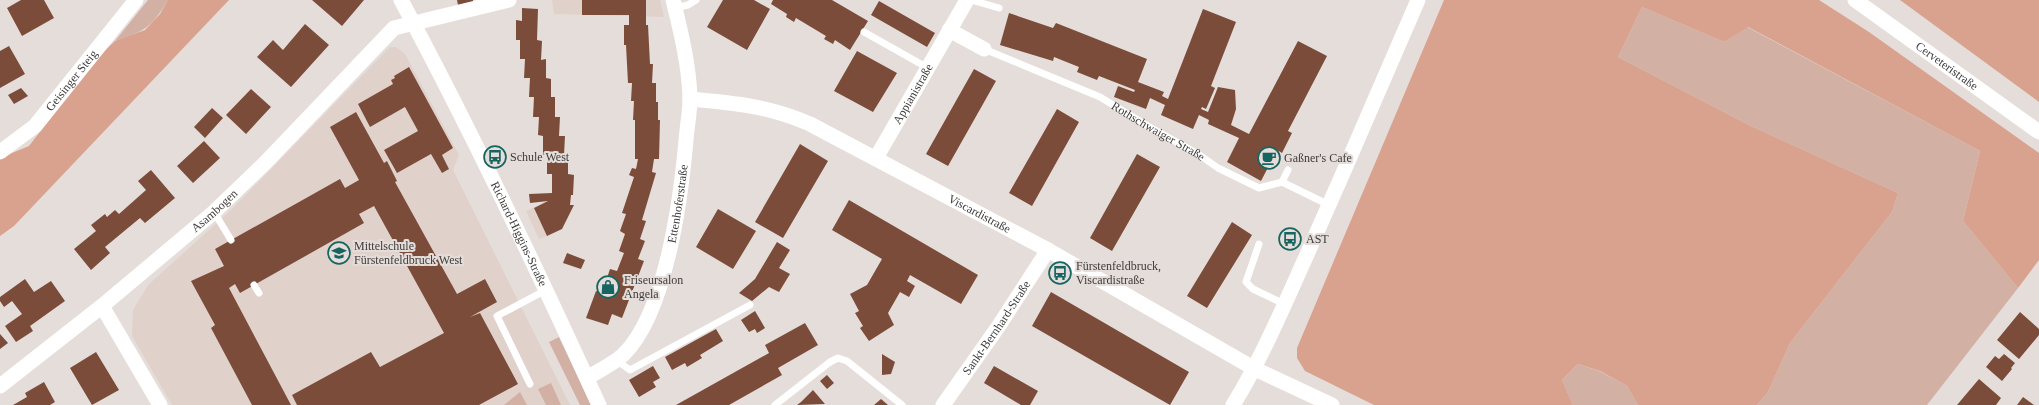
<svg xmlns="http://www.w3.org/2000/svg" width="2039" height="405" font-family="Georgia,serif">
	<rect width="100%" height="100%" fill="#e5ddda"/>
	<path fill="#e1d1cb" d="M552,0H660L664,17L554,14Z
		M390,47H396L405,54L459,155L453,170L570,405H172L132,336L133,310L148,285L230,211Z
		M548,201L547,236L539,239L526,211Z"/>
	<path fill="#d2b0a4" d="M148,0H168C151,28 145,31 115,41Z
		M1642,7L1724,42L1747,27L1980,151L1963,221L2018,288L1927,405H1757L1768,392L1790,343L1892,212L1898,193L1749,125L1618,57Z
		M559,337L591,405H580L549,342Z
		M1578,364L1599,371L1627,386L1638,405H1573L1562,380Z
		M551,383L561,405H546L538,389Z
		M520,392L527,405H504Z"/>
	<path fill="#d9a28e" d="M168,0H229L14,226L0,236V158L29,146L97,58L115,41L145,30L160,14Z
		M1444,0H1819L1869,32L2039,153V260L2018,288L1963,221L1980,151L1748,27L1724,42L1642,7L1618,57L1749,125L1898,193L1892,212L1790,343L1768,392L1757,405H1638L1627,386L1600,371L1578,364L1562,380L1573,405H1374L1305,371L1297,358V348Z
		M1900,0H2039V102Z"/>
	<path fill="#7c4c3a" d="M21,0H44L54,18L22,36L7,8Z
		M312,0H364L342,26Z
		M457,0H473V2L458,5Z
		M582,0H646V25H648L650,64H653L652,83H656V102H658V120H660L659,159H654L652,172L656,173L642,220L646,221L640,239L645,241L638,259L644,261L622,318L612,314L608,325L586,318L596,291L602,293L610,269L617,271L624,253L619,251L625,234L620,231L626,214L622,213L634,177L629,175L632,168L636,169L638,159H635V120H633L634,101H631L632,83H628L626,45H624V25H629V15H582Z
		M723,0H754L770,9L747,50L707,27Z
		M773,0H832L868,21L850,50L835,40L833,44L824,39L826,36L796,18L794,22L786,17L787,14L771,4Z
		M879,1L935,33L927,47L871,15Z
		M522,8L538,9L537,40L542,41L541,60L546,59V78L551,79V97H555V117H560L559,136H565L564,155H568V174L574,175L573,195H571L570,205H574L562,229L547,236L534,208L548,201L530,203L529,194L552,193V174H547V155H543V136L538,135L539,117H533L534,97H529L530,78H524L525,59H520V40H516V20L522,21Z
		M1203,9L1236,22L1211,86L1215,88L1206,109L1202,107L1201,109L1208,112L1218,87L1235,90L1236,109L1231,125L1249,134L1298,41L1327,56L1288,131L1292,133L1282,153L1277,150L1261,181L1227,162L1239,138L1208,124L1209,120L1199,115L1193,129L1161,115L1165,105L1150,98L1146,109L1114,97L1118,86L1134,92L1135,90L1099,76L1097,80L1077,72L1079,67L1054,57L1053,61L1000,45L1009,13L1053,28L1056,23L1147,59L1138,82L1164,92L1162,96L1168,99Z
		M305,24L329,45L291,87L257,57L273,40L283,50Z
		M9,46L25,74L0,88V51Z
		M857,51L897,73L873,112L834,91Z
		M409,67L453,148L442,155L449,169L442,173L431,154L397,173L384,150L418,131L405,107L370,127L358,104L393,84L391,80L395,78L394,76Z
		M974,69L996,81L948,166L926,154Z
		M21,88L28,96L14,104L8,95Z
		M251,89L271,107L246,134L226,115Z
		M212,108L223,118L205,138L194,127Z
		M1057,109L1079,122L1032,206L1009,193Z
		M356,112L384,163L387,161L397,181L395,182L457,294L485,279L497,302L470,317L480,313L518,384L479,405H297L292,395L371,352L380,367L444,333L374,206L359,214L364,223L240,293L235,284L229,288L291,405H252L211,328L215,325L191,281L224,266L215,249L340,179L345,188L359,180L330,127Z
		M204,141L220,158L193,183L177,166Z
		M800,144L828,161L783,238L755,222Z
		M1137,154L1160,167L1112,251L1090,238Z
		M151,170L175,198L145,223L140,218L105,247L110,253L91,270L74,249L96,231L91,225L105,214L107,217L115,210L119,214L146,190L138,181Z
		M849,200L978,275L961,304L910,275L907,281L915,286L909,297L900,292L888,313L894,325L869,341L860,328L863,326L855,313L859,311L850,294L867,285L882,259L832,230Z
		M718,209L756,231L733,269L696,247Z
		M1232,222L1252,235L1207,308L1187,296Z
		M777,242L790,250L779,268L790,274L779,292L769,287L752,301L739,293L755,279Z
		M567,253L585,260L581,269L563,263Z
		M25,279L34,292L51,281L65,301L30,326L33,331L16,342L5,326L22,314L12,301L4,307L0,301V297Z
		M1051,292L1189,372L1170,405L1032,326Z
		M755,311L765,328L757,333L755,329L749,332L741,320Z
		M2020,312L2039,329V335L2019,359L1997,340Z
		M805,323L818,345L778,368L782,375L729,405H676L769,353L765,345Z
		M716,329L723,341L700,355L702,358L687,367L685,363L672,370L665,357Z
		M0,334L8,343L0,349Z
		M96,352L119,390L92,405L70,368Z
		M882,354L895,362L891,374L882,375Z
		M2004,354L2015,363L2011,368L2012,369L2002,381L1986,367L1995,356L1999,359Z
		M653,366L660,378L653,382L656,387L639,397L629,380Z
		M994,366L1038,391L1030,405H1021L984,383Z
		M827,375L834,383L827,389L820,381Z
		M1979,379L2001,398L1996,405H1957Z
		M44,382L55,402L50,405H13L27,397L25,393Z
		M813,390L825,404L797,405L801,402Z
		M2023,397L2034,405H2017Z
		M881,399L888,405H874Z"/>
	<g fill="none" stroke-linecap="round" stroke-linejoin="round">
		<g stroke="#fff" stroke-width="7">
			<path d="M971,0L999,8"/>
			<path d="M675,8L688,5L696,0"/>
			<path d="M864,32L928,68"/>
			<path id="s1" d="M984,49L1100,97L1146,125L1198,154L1218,168L1259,188L1282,182L1329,205"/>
			<path d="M1282,182L1288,170"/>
			<path d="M214,212L231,240"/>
			<path d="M1259,244L1246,282L1253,289L1284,304"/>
			<path d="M254,285L259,293"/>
			<path d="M616,360L630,370L750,305"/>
			<path d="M530,384L497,316L546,290"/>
			<path d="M775,405L830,362L838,358L847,361L902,405"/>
		</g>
		<g stroke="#fff" stroke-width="15">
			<path id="s2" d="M401,0C472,132 537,269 599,405"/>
			<path id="s3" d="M1855,0L2039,132"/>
			<path d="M949,30L984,49"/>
			<path id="s4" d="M690,99C735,103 769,106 810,124L1048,250L1255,369L1332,405"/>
			<path id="s5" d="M0,152L35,126L136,0"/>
			<path id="s6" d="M876,158L967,0"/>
			<path d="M102,306L160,405"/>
			<path id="s7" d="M587,378C598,371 613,364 623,355C666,314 681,198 686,140C687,127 690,112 690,98C689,65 681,32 673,0"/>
			<path id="s8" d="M0,386L102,306L214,212L265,163L394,28L509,0"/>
			<path id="s9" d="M943,405L998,327L1048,250"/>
			<path d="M1233,405C1263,356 1285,303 1309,250C1346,167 1382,84 1418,0"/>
		</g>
	</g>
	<defs>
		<g id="bus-ring" transform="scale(1.15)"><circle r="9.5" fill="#e5ddda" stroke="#176561" stroke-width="1.5"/><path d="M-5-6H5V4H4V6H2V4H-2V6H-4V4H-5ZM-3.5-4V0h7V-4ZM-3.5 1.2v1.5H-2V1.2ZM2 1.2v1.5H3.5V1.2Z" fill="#176561"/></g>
		<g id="cafe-ring" transform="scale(1.15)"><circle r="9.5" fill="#e5ddda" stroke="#176561" stroke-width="1.5"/><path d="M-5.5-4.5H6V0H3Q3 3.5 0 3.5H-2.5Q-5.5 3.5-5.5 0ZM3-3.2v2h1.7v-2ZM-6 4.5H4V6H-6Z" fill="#176561"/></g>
		<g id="school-ring" transform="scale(1.15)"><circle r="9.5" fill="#e5ddda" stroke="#176561" stroke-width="1.5"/><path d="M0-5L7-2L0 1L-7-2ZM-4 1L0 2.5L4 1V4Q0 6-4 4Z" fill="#176561"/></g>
		<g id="shop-ring" transform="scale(1.15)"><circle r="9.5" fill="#e5ddda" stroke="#176561" stroke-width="1.5"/><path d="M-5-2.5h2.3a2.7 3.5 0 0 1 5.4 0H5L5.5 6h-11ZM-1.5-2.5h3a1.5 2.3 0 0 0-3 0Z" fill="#176561"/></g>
	</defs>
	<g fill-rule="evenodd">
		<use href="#bus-ring" x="495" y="157"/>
		<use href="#cafe-ring" x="1269" y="158"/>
		<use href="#bus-ring" x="1290" y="239"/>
		<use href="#school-ring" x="339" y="253"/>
		<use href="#bus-ring" x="1060" y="273"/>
		<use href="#shop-ring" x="608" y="287"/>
	</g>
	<g text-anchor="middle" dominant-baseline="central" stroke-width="4" stroke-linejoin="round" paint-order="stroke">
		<g font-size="12" fill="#3e3b3a" stroke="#e5ddda">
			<text stroke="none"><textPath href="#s3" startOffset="113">Cerveteristraße</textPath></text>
			<text stroke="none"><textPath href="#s5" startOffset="102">Geisinger Steig</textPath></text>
			<text stroke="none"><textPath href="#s6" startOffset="74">Appianistraße</textPath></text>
			<text stroke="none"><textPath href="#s1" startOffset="193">Rothschwaiger Straße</textPath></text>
			<text stroke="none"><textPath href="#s7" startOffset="206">Ettenhoferstraße</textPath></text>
			<text stroke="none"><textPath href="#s8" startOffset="277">Asambogen</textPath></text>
			<text stroke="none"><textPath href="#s4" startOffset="315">Viscardistraße</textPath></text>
			<text stroke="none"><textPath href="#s2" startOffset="262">Richard-Higgins-Straße</textPath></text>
			<text stroke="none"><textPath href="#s9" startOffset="94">Sankt-Bernhard-Straße</textPath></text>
		</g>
		<g font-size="12" fill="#3e3b3a" stroke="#e5ddda" text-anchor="start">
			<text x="510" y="157">Schule West</text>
			<text x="1284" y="158">Gaßner's Cafe</text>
			<text x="1306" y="239">AST</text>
			<text x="354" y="246">Mittelschule<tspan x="354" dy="14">Fürstenfeldbruck West</tspan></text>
			<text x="1076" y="266">Fürstenfeldbruck,<tspan x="1076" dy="14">Viscardistraße</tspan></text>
			<text x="624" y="280">Friseursalon<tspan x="624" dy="14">Angela</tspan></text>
		</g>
	</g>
</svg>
